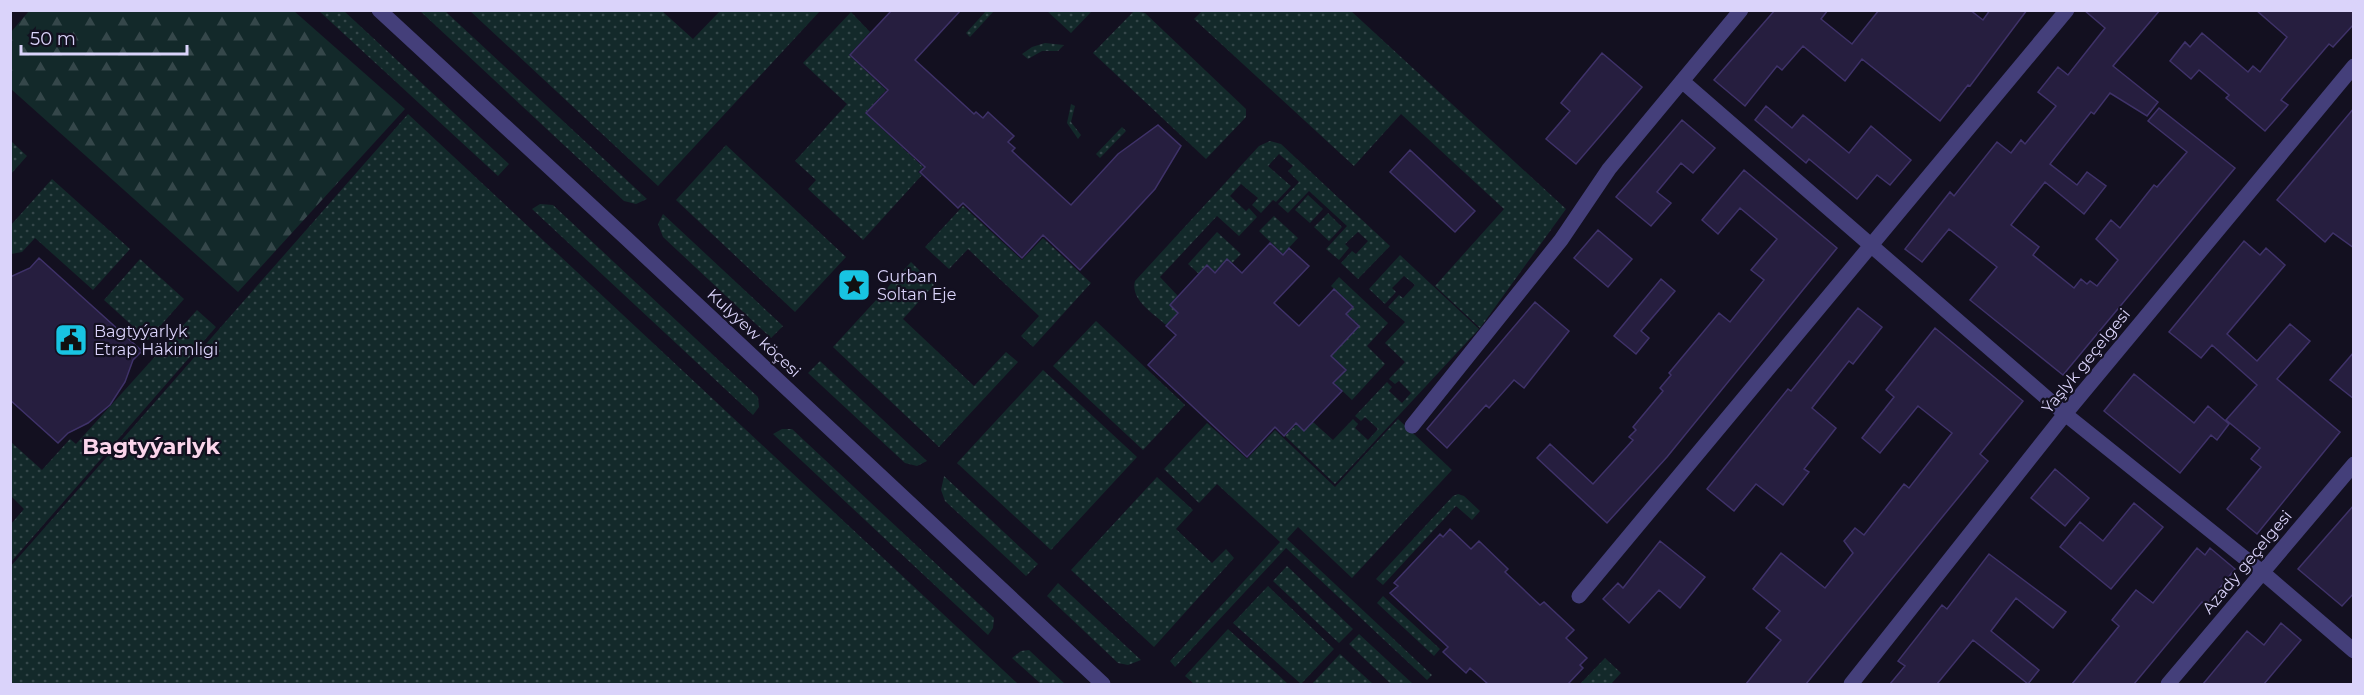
<svg xmlns="http://www.w3.org/2000/svg" width="2364" height="695" font-family="Montserrat,sans-serif">
	<defs>
		<pattern id="grass-dots" width="8" height="8" patternUnits="userSpaceOnUse" patternTransform="scale(1.5)"><rect width="8" height="8" fill="#13292a"/><path d="M2 2h.1M6 6h.1" fill="none" stroke="#35474a" stroke-width="1.8" stroke-linecap="round"/></pattern>
		<pattern id="forest-firs" width="22" height="20" patternUnits="userSpaceOnUse" patternTransform="scale(1.5)"><rect width="22" height="20" fill="#13292a"/><path d="M5 1l3.5 6h-7zM16 11l3.5 6h-7z" fill="#35474a"/></pattern>
	</defs>
	<rect width="100%" height="100%" fill="#131020"/>
	<path fill="url(#grass-dots)" d="M987,10L994,11L970,37L966,33Z
		M319,11H344L509,164L498,176Z
		M420,11H445L647,199L636,204L624,201Z
		M470,11H662L693,39L720,11H820L658,186Z
		M1047,11H1092L1071,33Z
		M1134,11L1145,13L1246,109V117L1206,159L1093,53Z
		M1202,11H1351L1566,209L1480,328L1435,286L1504,209L1401,114L1354,166L1194,19Z
		M851,12L870,32L849,55L886,90L865,113L923,167L918,172L922,175L863,240L808,189L816,180L795,161L847,104L803,63Z
		M1045,43L1064,45L1058,51H1042L1028,59L1022,54L1032,47Z
		M1071,104L1075,106L1071,122L1081,135L1078,139L1067,123Z
		M408,114L1018,684H11V566Z
		M1122,127L1126,131L1100,158L1096,154Z
		M11,141L27,156L11,174Z
		M1270,141L1281,144L1390,246L1358,279L1341,263L1352,251L1356,254L1368,241L1358,232L1345,244L1349,248L1339,260L1326,249L1347,226L1309,191L1288,213L1278,204L1299,182L1288,171L1293,166L1279,154L1268,166L1291,186L1276,202L1273,200L1261,213L1252,205L1258,198L1241,184L1230,196L1246,211L1249,208L1257,217L1239,236L1217,216L1160,277L1178,296L1170,305L1178,313L1166,325C1153,313 1130,300 1135,281L1259,146Z
		M726,145L846,257L795,312L676,200Z
		M52,179L130,249L93,290L35,238L22,252L11,254V225Z
		M1308,195L1323,209L1310,223L1295,210Z
		M540,204L553,205L758,397L759,407L753,415L532,209Z
		M963,206L1022,260L1043,238L1091,283L1033,347L1021,336L1039,316L968,249L949,269L925,247Z
		M1328,213L1342,227L1329,241L1314,227Z
		M663,214L783,326L771,338L663,237L658,224Z
		M1274,216L1298,238L1283,254L1259,231Z
		M1217,232L1241,254L1232,263L1227,259L1215,272L1207,265L1199,274L1188,264Z
		M1400,255L1479,329L1335,484L1285,436L1297,424L1304,431L1313,422L1333,440L1353,419L1358,424L1355,428L1368,440L1378,429L1365,417L1361,421L1355,416L1387,382L1392,387L1389,391L1402,403L1411,393L1399,381L1395,384L1389,379L1405,362L1385,343L1405,322L1388,307L1399,295L1403,298L1415,285L1404,276L1392,288L1396,292L1385,304L1369,289Z
		M140,259L184,299L148,340L104,300Z
		M911,262L934,285L903,319L974,386L1006,352L1018,362L939,447L833,347Z
		M1339,277L1388,323L1367,346L1385,364L1352,400L1334,383L1346,370L1331,356L1359,325L1347,314L1353,306L1331,286Z
		M197,310L216,327L11,562V524L24,509L11,496V442L42,470L70,439L76,444Z
		M1096,321L1185,405L1143,450L1053,366Z
		M820,361L927,461L917,466L905,463L808,373Z
		M1043,370L1137,457L1051,550L957,463Z
		M1398,419L1452,470L1352,578L1298,527L1287,539L1432,675L1427,680L1286,548L1175,667L1170,661L1280,542L1217,484L1199,503L1164,469L1207,423L1247,459L1275,430L1335,487Z
		M782,429H792L994,618L993,628L988,635L773,434Z
		M944,476L1038,564L1026,576L945,501L941,490Z
		M1157,477L1193,510L1176,529L1212,563L1226,549L1234,558L1154,647L1071,570Z
		M1458,494L1464,496L1480,511L1472,520L1456,506L1383,585L1376,579L1453,496Z
		M1287,566L1353,629L1339,643L1273,581Z
		M1058,583L1141,660L1128,665L1118,663L1047,596Z
		M1268,586L1334,649L1301,684L1233,623Z
		M1383,596L1440,649L1434,656L1377,603Z
		M1228,629L1288,684H1194L1185,676Z
		M1359,634L1413,684H1391L1349,644Z
		M1029,650L1065,684H1041L1012,658L1021,651Z
		M1340,654L1373,684H1312Z
		M1605,658L1621,673L1611,684H1580Z"/>
	<path fill="url(#forest-firs)" d="M29,11H294L405,109L238,292L11,89V32Z"/>
	<path fill="#261e3f" stroke="#3f3269" stroke-width="1.5" d="M892,10H961L915,60L974,114L976,112L983,118L988,112L1014,136L1008,142L1015,148L1012,151L1071,205L1118,154L1158,125L1181,146L1155,189L1080,270L1043,235L1022,258L963,203L958,208L920,172L925,167L866,113L888,90L850,55Z
		M1775,10H1828L1821,19L1852,44L1879,10H1970L1983,20L1990,10H2027L1970,86L1968,85L1940,121L1862,59L1845,81L1803,46L1782,70L1777,66L1745,106L1714,80Z
		M2084,10H2160L2113,66L2158,102L2147,116L2110,93L2094,114L2091,112L2050,164L2077,185L2087,172L2106,186L2084,214L2045,182L2011,225L2039,247L2033,255L2074,288L2081,279L2087,284L2090,281L2097,286L2118,260L2096,239L2111,220L2120,228L2154,185L2157,187L2187,152L2148,121L2159,108L2235,168L2063,375L1970,300L1997,267L1949,229L1922,262L1905,249L1950,192L1954,196L1997,142L2011,153L2021,140L2025,144L2056,106L2038,92L2058,67L2068,75L2105,28Z
		M2256,10H2354V24L2333,47L2329,44L2281,100L2288,105L2265,131L2226,98L2229,95L2199,70L2191,79L2170,61L2185,42L2190,47L2202,33L2248,72L2253,66L2260,72L2287,37Z
		M1602,53L1642,87L1576,164L1546,139L1570,111L1561,103Z
		M1766,106L1792,128L1803,115L1849,153L1871,126L1911,160L1890,185L1877,175L1857,199L1809,159L1806,163L1755,120Z
		M2354,108V248L2333,233L2325,242L2277,200Z
		M1682,120L1715,148L1693,173L1681,163L1657,192L1671,203L1651,226L1616,197Z
		M1410,150L1475,211L1455,232L1390,172Z
		M1744,170L1837,248L1667,457L1607,523L1537,458L1550,444L1593,484L1633,440L1629,437L1636,430L1633,427L1663,391L1660,388L1671,375L1669,373L1719,313L1730,322L1764,280L1751,270L1777,239L1740,208L1718,234L1702,220Z
		M1598,230L1632,259L1608,287L1574,258Z
		M2244,241L2260,255L2266,248L2285,265L2227,334L2257,361L2290,324L2310,341L2277,379L2340,432L2257,534L2227,509L2261,467L2251,459L2260,448L2226,420L2257,385L2212,345L2201,358L2169,332Z
		M1270,243L1283,255L1289,248L1309,266L1274,303L1299,326L1334,289L1353,307L1346,314L1359,326L1331,356L1346,370L1333,383L1342,391L1304,431L1296,423L1284,436L1275,427L1247,457L1148,365L1176,335L1166,326L1178,313L1170,305L1207,265L1215,273L1227,259L1242,273Z
		M39,258L142,351L133,360L125,382L110,405L88,423L68,433L58,443L10,400V277L30,268Z
		M1661,279L1675,291L1641,331L1649,338L1636,354L1614,336Z
		M1535,302L1569,331L1524,388L1514,380L1489,408L1486,405L1447,448L1427,429Z
		M1858,308L1882,327L1853,364L1849,361L1812,408L1836,428L1804,469L1809,472L1783,505L1756,484L1734,511L1707,489L1788,389L1791,391Z
		M1935,328L2023,401L1980,454L1988,461L1806,684H1746L1781,640L1766,628L1780,611L1753,589L1781,553L1825,588L1853,553L1844,541L1855,528L1864,535L1904,484L1909,488L1952,433L1918,406L1880,453L1862,438L1894,397L1886,390Z
		M2354,352V399L2330,380Z
		M2134,374L2194,423L2208,406L2229,424L2217,440L2211,435L2180,473L2104,411Z
		M2055,469L2089,498L2065,526L2031,498Z
		M2134,503L2163,527L2111,589L2060,547L2080,522L2103,541Z
		M2354,505V593L2342,606L2298,569Z
		M1450,529L1471,549L1479,541L1508,569L1505,572L1540,605L1544,602L1574,630L1566,638L1587,658L1580,665L1583,668L1568,684H1488L1470,668L1466,673L1443,652L1448,647L1390,593L1398,586L1394,583L1440,534L1443,537Z
		M1660,541L1705,577L1680,608L1659,590L1629,623L1603,599L1618,583L1623,588Z
		M2197,548L2205,555L2210,548L2235,569L2206,605L2202,602L2134,684H2072L2119,626L2112,620L2136,590L2153,603Z
		M1989,554L2066,612L2053,628L2016,598L1991,631L2039,670L2028,684L1973,640L1937,684H1890L1905,666L1898,661L1942,605L1947,609Z
		M2281,623L2301,640L2264,684H2203L2247,631L2264,645Z"/>
	<g fill="none" stroke-linecap="round" stroke-linejoin="round">
		<path stroke="#443f7a" stroke-width="15" d="M379,10L626,238L1103,684
			M1682,81L2065,414L2262,572L2354,651
			M1412,426L1561,240L1609,169L1741,10
			M1579,596L2067,10
			M1851,684L2065,414L2354,66
			M2168,684L2354,464"/>
	</g>
	<defs>
		<g id="sight-square" transform="scale(1.725)"><rect x="-9" y="-9" width="18" height="18" rx="4" fill="#18c4e2" stroke="#131020"/><path d="M0-6L1.8-2.2L6-1.7L2.9 1.2L3.7 5.4L0 3.3L-3.7 5.4L-2.9 1.2L-6-1.7L-1.8-2.2Z" fill="#111"/></g>
		<g id="civic-square" transform="scale(1.725)"><rect x="-9" y="-9" width="18" height="18" rx="4" fill="#18c4e2" stroke="#131020"/><path d="M-.6-6.5H3V-4.5H.6V-3L4-1V1h2V6H-6V1h2V-1L-.6-3ZM-1.2 2.5V6h2.4V2.5Z" fill="#111"/></g>
	</defs>
	<g fill-rule="evenodd">
		<use href="#sight-square" x="854" y="285"/>
		<use href="#civic-square" x="71" y="340"/>
	</g>
	<g text-anchor="middle" dominant-baseline="central" stroke-width="4.5" stroke-linejoin="round" paint-order="stroke">
		<g font-size="16" fill="#dad3fa" stroke="#131020" text-anchor="start">
			<text x="877" y="276">Gurban<tspan x="877" dy="18">Soltan Eje</tspan></text>
			<text x="94" y="331">Bagtyýarlyk<tspan x="94" dy="18">Etrap Häkimligi</tspan></text>
		</g>
		<g font-size="16" fill="#dad3fa" stroke="#131020">
			<text transform="translate(754 333) rotate(43)">Kulyýew köçesi</text>
			<text transform="translate(2086 361) rotate(-51)">Ýaşlyk geçelgesi</text>
			<text transform="translate(2247 562) rotate(-50)">Azady geçelgesi</text>
		</g>
		<g font-size="22" font-weight="bold" fill="#fbd5eb" stroke="#131020">
			<text x="151" y="446">Bagtyýarlyk</text>
		</g>
	</g>
	<rect width="2364" height="695" fill="none" stroke="#dad3fa" stroke-width="24"/>
	<path d="M21 45v9h166v-9" fill="none" stroke="#dad3fa" stroke-width="3"/>
	<text x="30" y="45" font-size="18" fill="#dad3fa" stroke="#131020" stroke-width="4.5" paint-order="stroke">50 m</text>
</svg>
